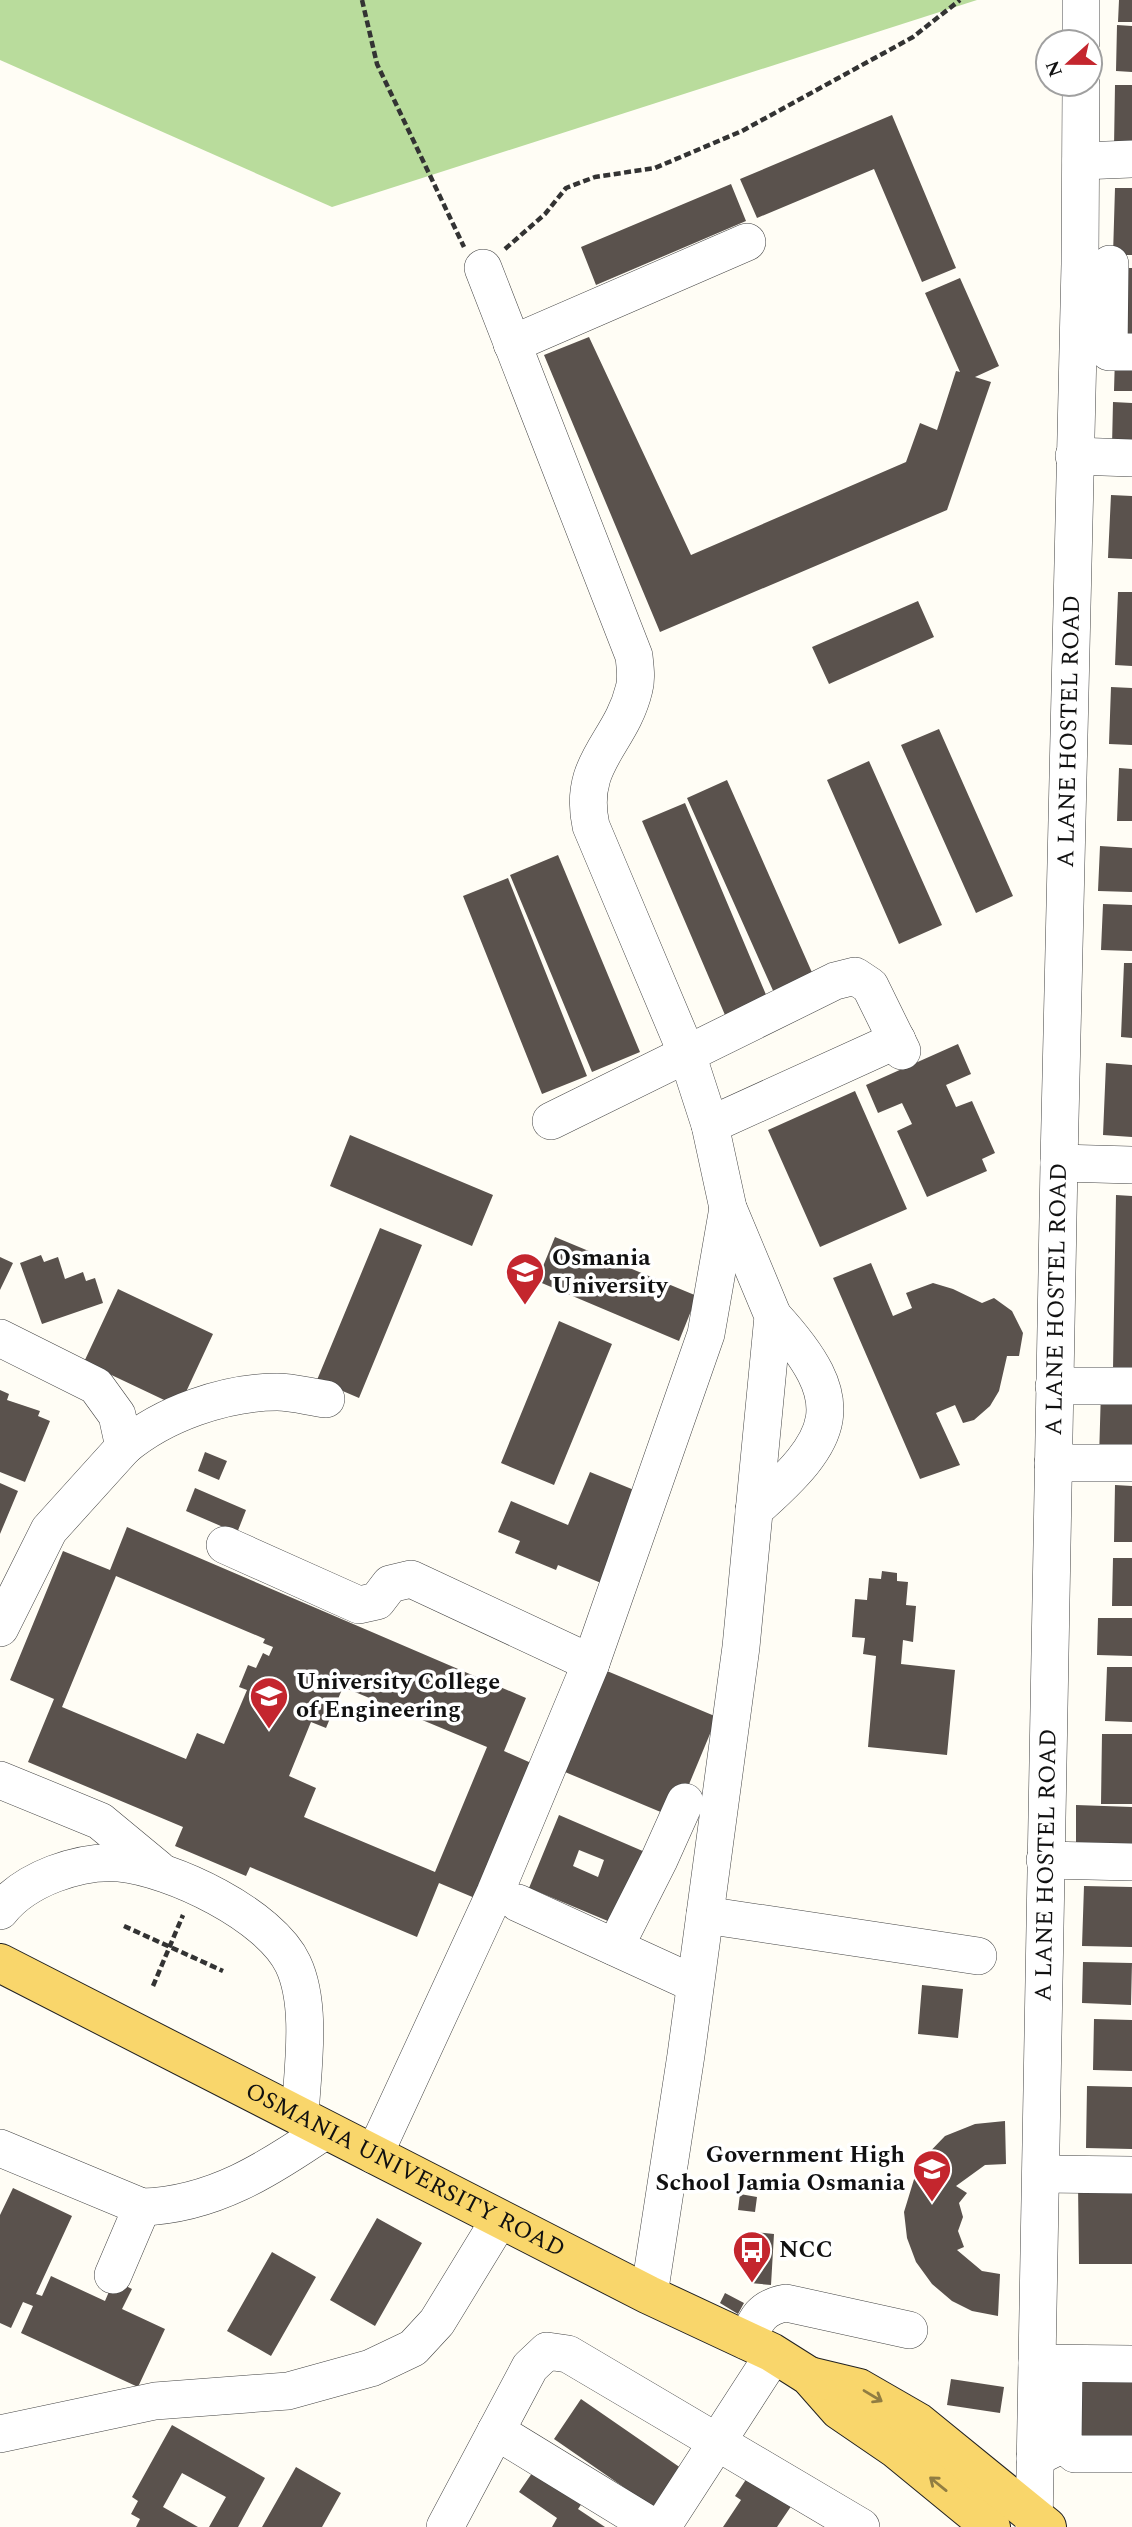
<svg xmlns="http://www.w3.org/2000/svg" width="1132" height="2527" font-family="Spectral,serif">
	<rect width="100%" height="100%" fill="#fffdf5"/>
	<path fill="#b9dc9c" d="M0,0H977L332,207L0,60Z"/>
	<path fill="#5a524d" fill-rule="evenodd" d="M1119,0H1132V22H1118Z
		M1117,25L1132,26V72L1116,71Z
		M1115,85H1132V148L1114,147Z
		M892,115L956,268L922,282L874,169L757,218L740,179Z
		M731,184L746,221L596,285L581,247Z
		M1115,188H1132V255H1113Z
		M1112,268H1132V344H1113Z
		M960,278L999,366L975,377L991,382L947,510L660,632L544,355L589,337L691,555L906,462L920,423L937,430L956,371L960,372L925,293Z
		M1115,356H1132V391H1114Z
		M1113,402L1132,403V447L1112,446Z
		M1111,495L1132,496V559L1108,558Z
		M1118,592H1132V666L1115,665Z
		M918,601L934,637L829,684L812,647Z
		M1111,687L1132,688V745L1109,744Z
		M939,729L1013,896L976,913L901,745Z
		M869,761L942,925L899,944L827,780Z
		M1119,768L1132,769V821H1117Z
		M727,780L814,977L775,995L687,798Z
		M685,803L767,997L725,1015L642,821Z
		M1100,846L1132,848V892L1098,891Z
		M558,855L640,1052L592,1072L510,875Z
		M508,878L587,1076L542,1094L463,896Z
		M1103,904L1132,905V951L1101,950Z
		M1124,963H1132V1038L1121,1037Z
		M958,1044L971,1074L946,1085L956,1107L972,1101L995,1153L982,1159L987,1171L927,1197L897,1131L912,1124L902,1103L878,1113L866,1085Z
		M1106,1063L1132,1065V1137L1103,1135Z
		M855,1091L907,1209L820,1247L768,1130Z
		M350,1135L493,1195L472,1246L330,1186Z
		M1116,1195L1132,1196V1369H1113Z
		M380,1228L422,1245L359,1398L317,1380Z
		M555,1237L697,1296L679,1341L537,1281Z
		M41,1255L44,1262L58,1257L65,1279L83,1272L86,1281L95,1278L103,1303L42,1324L20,1263Z
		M0,1257L13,1263L0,1290Z
		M871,1263L893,1316L912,1308L906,1293L933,1283L953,1289L982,1303L994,1298L1012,1311L1023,1333L1019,1356H1007L999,1391L990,1406L974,1420L963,1423L955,1405L936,1413L960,1465L920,1479L833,1278Z
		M118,1289L213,1334L179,1407L84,1362Z
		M559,1321L612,1344L554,1485L501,1463Z
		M0,1390L9,1394L7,1400L40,1411L38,1416L50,1421L25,1482L0,1472Z
		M1101,1390L1132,1391V1458H1099Z
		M205,1452L227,1461L219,1480L198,1471Z
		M590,1472L639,1492L601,1583L558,1565L556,1570L515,1553L520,1541L498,1532L511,1501L568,1525Z
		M0,1483L18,1491L0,1534Z
		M1115,1485L1132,1486V1542H1114Z
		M195,1488L246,1510L237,1533L186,1511Z
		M127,1527L526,1698L504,1751L538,1766L482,1901L439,1883L417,1937L250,1867L246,1876L175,1846L183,1827L28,1762L54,1699L10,1680L63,1551L110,1570ZM116,1576L265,1639L263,1643L273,1647L269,1656L263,1653L256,1668L248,1665L239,1687L247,1690L224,1744L197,1733L186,1759L62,1707ZM343,1687L487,1747L435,1872L304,1817L316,1788L289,1776L311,1722L326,1728Z
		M1113,1558H1132V1606H1112Z
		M882,1571L897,1573V1581L908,1582L906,1605L916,1606L913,1642L903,1640L901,1664L955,1670L947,1755L868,1747L876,1656L863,1654L865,1638L852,1637L855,1599L867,1600L869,1578L881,1579Z
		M1098,1618H1132V1656L1097,1655Z
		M1107,1667H1132V1722L1105,1721Z
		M607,1671L717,1717L675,1818L565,1772Z
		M1102,1734H1132V1804H1101Z
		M1076,1805L1132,1807V1853L1076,1852Z
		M559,1815L645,1852L615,1924L529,1888ZM579,1850L604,1860L598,1877L573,1866Z
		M1084,1886L1132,1887V1947L1082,1946Z
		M1083,1962L1132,1963L1131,2005L1082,2003Z
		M922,1985L963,1989L958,2038L918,2034Z
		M1094,2019L1132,2020V2071L1093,2070Z
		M1087,2086L1132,2087V2149L1086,2148Z
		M1005,2121L1006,2164L985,2165L956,2186L967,2193L959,2203L963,2217L958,2231L964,2247L957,2250L982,2271L1000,2274L998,2316L972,2311L952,2301L932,2284L916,2262L907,2238L904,2212L919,2163L945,2136L975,2124Z
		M1078,2184H1132V2264H1079Z
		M13,2188L72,2216L36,2294L42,2296L51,2276L105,2301L114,2280L132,2289L122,2309L165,2329L138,2387L21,2333L33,2306L23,2302L11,2328L0,2323V2215Z
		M740,2194L757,2197L755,2212L738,2210Z
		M377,2218L422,2243L375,2326L330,2300Z
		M754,2232L774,2234L771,2285L750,2283Z
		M272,2252L316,2277L271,2356L227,2331Z
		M725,2293L744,2303L738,2314L720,2303Z
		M1081,2370H1132V2442H1081Z
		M951,2379L1004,2387L1000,2413L947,2405Z
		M581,2399L691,2475L664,2515L554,2439Z
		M172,2425L265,2478L238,2527H209L226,2497L182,2473L163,2507L198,2527H136L140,2519L131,2514L138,2501L132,2497Z
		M539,2463L587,2496L578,2509L605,2527H552L557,2518L519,2492Z
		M296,2467L341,2493L322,2527H262Z
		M753,2469L796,2499L777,2527H723L741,2500L735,2496Z"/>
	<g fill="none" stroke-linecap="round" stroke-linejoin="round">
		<g stroke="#444" stroke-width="38">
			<g id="minor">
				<path d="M1081,42V0"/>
				<path d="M1081,161L1132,159"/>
				<path d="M1110,264L1109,352H1132"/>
				<path d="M483,268L634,656C635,666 637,679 634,689C621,744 577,762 591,826L687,1054L710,1125L728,1208L773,1316L741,1647L686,2055L649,2295"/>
				<path d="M512,344L747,242"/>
				<path d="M1074,456L1132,458"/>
				<path d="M551,1121L835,981L855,976L870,986L902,1051"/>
				<path d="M710,1125L897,1040"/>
				<path d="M1059,1163L1132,1165"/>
				<path d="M0,1338L96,1386L117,1415L124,1447L49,1530L0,1628"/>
				<path d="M1054,1386H1132"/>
				<path d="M124,1447C163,1414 225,1392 277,1392C293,1392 310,1397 326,1399"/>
				<path d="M1053,1463H1132"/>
				<path d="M754,1510C836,1438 853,1403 773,1316"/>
				<path d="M225,1545L359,1605L377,1601L390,1584L411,1579L591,1663"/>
				<path d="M0,1780L100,1821L158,1869"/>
				<path d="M1045,1860L1132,1862"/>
				<path d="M518,1903L695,1984"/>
				<path d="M0,1911C25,1879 79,1860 119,1863C172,1868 270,1915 293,1964C313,2006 302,2072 300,2117"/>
				<path d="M705,1915L978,1956"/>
				<path d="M615,1947L659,1860L685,1802"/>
				<path d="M0,2148L142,2207C213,2205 269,2169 326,2130"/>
				<path d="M374,2155L495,1893L591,1663L706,1334L728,1208"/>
				<path d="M1041,2174L1132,2175"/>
				<path d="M113,2275L142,2207"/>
				<path d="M747,2341C756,2319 762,2307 786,2303L909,2330"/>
				<path d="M1037,2363L1132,2364"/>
				<path d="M496,2431L653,2527"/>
				<path d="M0,2434L155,2401L288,2391L371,2368L413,2348L437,2322L500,2219"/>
				<path d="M1063,2444L1064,2364"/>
				<path d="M1035,2458L1063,2444L1075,2454H1132"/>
				<path d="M445,2527L530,2367L547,2351L568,2354L861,2527"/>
				<path d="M662,2527L774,2354"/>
				<path id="s1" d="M1034,2527L1059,1163L1080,264L1081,84"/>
			</g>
		</g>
		<g stroke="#222" stroke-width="40">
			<g id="major">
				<path id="s2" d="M0,1963L649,2295L771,2352L809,2376L839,2410L896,2449L991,2527"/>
				<path d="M809,2376L859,2388L918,2422L1047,2527"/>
			</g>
		</g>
		<path stroke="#333" stroke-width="4.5" stroke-dasharray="7 3.5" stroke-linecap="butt" d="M362,0L377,64L464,247
			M505,249L545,214L566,188L595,177L655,168L742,131L913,37L960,0
			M124,1926L223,1971
			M153,1986L183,1915"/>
		<use href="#minor" stroke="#fff" stroke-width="37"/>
		<use href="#major" stroke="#f9d66b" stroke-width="38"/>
	</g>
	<defs><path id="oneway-shaft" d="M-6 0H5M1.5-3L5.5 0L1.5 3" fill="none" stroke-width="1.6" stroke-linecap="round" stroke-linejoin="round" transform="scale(1.75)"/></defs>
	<g stroke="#917d42">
		<use href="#oneway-shaft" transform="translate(873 2396) rotate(31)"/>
		<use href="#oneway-shaft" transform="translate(938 2484) rotate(-141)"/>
	</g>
	<defs>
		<g id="university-pin" transform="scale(2.0125)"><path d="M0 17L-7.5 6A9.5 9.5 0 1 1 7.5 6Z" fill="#c4262e" stroke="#fff"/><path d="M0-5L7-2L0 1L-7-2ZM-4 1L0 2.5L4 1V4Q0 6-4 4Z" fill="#fff"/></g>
		<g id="bus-pin" transform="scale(2.0125)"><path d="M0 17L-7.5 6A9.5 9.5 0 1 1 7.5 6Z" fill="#c4262e" stroke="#fff"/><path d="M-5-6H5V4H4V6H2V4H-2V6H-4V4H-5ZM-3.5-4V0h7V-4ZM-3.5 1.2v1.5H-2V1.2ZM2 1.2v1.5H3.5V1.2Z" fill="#fff"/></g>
	</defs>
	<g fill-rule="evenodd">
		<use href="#university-pin" x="525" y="1272"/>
		<use href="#university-pin" x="269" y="1696"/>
		<use href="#university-pin" x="932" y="2169"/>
		<use href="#bus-pin" x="752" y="2250"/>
	</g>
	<g text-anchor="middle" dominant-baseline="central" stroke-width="7" stroke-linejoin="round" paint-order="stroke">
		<g font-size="24" fill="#111" stroke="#fff">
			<text stroke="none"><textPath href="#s1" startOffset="1796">A LANE HOSTEL ROAD</textPath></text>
			<text stroke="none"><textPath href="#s1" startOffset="1228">A LANE HOSTEL ROAD</textPath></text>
			<text stroke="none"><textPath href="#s1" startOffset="662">A LANE HOSTEL ROAD</textPath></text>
			<text stroke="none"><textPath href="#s2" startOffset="455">OSMANIA UNIVERSITY ROAD</textPath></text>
		</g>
		<g font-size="24" font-weight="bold" fill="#111" stroke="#fff" text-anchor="start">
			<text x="552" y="1258">Osmania<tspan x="552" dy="28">University</tspan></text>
			<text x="296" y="1682">University College<tspan x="296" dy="28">of Engineering</tspan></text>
			<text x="905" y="2155" text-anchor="end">Government High<tspan x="905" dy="28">School Jamia Osmania</tspan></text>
			<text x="779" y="2250">NCC</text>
		</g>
	</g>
	<g transform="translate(1069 63) rotate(249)"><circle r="33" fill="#ffffff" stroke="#a0a0a0" stroke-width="2"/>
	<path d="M0-5L12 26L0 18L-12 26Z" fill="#c4262e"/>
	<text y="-10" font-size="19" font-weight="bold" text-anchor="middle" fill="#111111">N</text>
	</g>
</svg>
